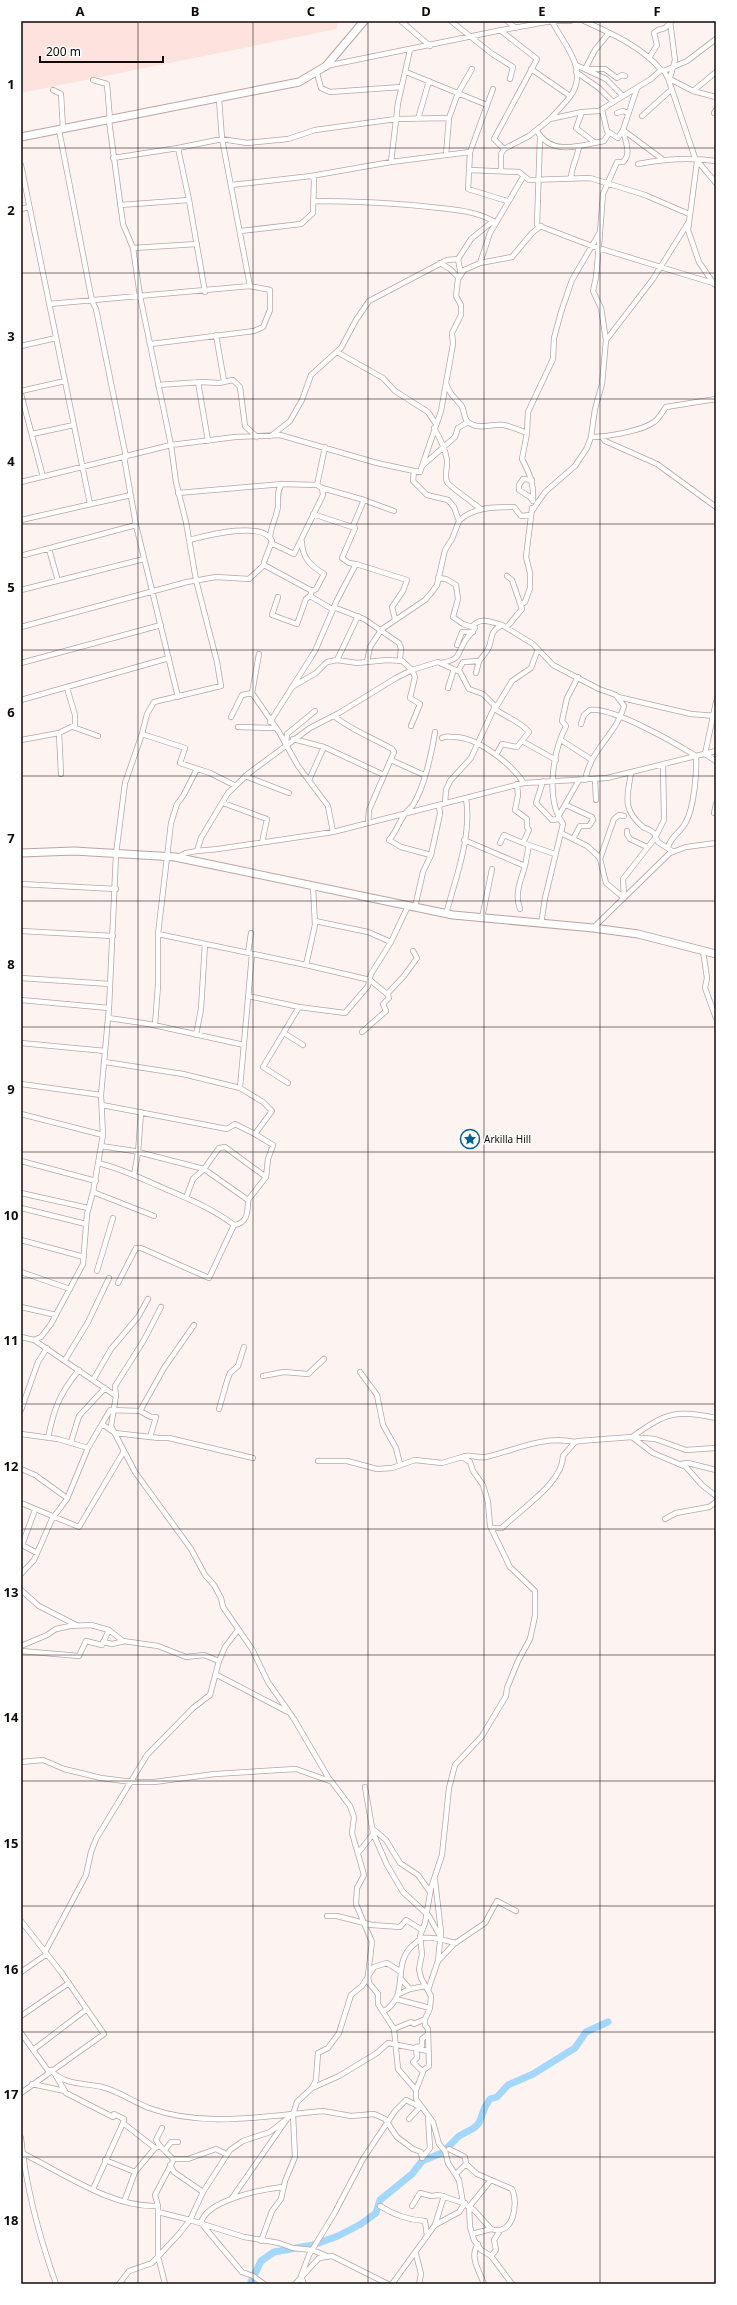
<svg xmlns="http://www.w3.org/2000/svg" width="737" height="2305" font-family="'Noto Sans',sans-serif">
	<rect width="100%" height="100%" fill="#fdf3f1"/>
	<path fill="#fde2de" d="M21,21H338L337,29L21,93Z"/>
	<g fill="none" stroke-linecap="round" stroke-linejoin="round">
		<path stroke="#a3d7fc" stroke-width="7" d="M250,2284L261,2261L274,2252L313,2245L338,2236L361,2224L376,2213L380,2200L412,2174L422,2161L442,2153L459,2136L474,2128L479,2123L485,2107L490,2099L497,2097L508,2085L533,2074L575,2048L586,2032L608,2022"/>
		<g stroke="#bba4a0" stroke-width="6">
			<path id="street" d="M401,21L430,46
				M451,21L491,53L513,67L510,79
				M507,21L516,28
				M584,21C610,33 643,47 661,70L664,71L668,78L695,158L716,183
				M670,21L675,60L670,78
				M500,30L537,59L494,139L504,149
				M609,33L595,50L585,69H605L617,78L622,75L625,76
				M649,58L657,45L654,33L658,30L665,28L671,22
				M576,65L606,79L623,96
				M326,66L497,31L552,21H570
				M531,69L570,96
				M664,71L687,61L716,39
				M406,72L487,105
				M576,72L599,88L613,102
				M317,73L321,88L330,92L401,87
				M668,78L693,91L716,97
				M93,80L107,84L110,120
				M493,89L470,152L468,189L507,201
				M53,90L61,94L63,129
				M693,91L716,72
				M602,110L607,131L618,138L623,130L637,88
				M582,112L576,128L594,142
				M617,113L623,111L628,113
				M714,113L716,110
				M642,116L672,89
				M551,118C558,110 568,101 573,92C587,66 562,42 552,21
				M418,119L429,81
				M59,130L92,301L96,309L126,457
				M537,131C552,157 581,145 604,141L609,133
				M540,137L537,225L592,246L716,284
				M178,148L189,200L205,292
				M446,155L449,118L458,93L472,69
				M113,158L178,148L222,139L247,143L288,139L315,130L396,119L449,118
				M391,162L398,103L410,50
				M697,162L688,230L699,262L714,284
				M638,164C664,159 689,157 716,161
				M21,165L90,504
				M470,170L519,172L529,180L590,178L645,195L689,214
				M501,171V154L504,149L529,136L550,119L582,112L599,111L651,79L661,70
				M311,176L391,162L470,152
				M571,177C572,166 577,158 579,147
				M231,185L311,176L314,179L313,213L301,224L240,231
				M314,201C358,201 397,203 440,208C458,210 480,212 496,223
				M120,205L189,200
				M21,209L29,207
				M133,248L197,244
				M458,259L461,275
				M440,263L450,269L459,278
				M480,263L490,233L523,177
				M49,304L250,286
				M216,335L224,381
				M607,339L653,279L688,223
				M151,344L254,331L263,327L270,310V290L250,286L222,139L219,99
				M21,346L56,338
				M337,352L383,378L395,391L428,412L436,424
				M198,382L208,441
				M446,383C452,398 452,394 461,405C465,410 463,418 468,422C479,431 492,423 504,425C512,427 520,430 527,433
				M158,385L201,382L219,383L233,380L240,387L245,426L257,437
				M21,391L65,381
				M21,394L43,477
				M434,428C440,438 445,448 447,460C448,466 444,475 447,482C449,486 476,505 481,509
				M32,434L74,425
				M271,436L290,421L302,400L311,375L341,348L356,320L369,301L447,260L458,259L471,239L493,221
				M591,437C606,437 642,431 654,422C659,419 662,412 666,407L716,399
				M602,437L605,441L657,464L716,507
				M124,457L136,525L178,697
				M422,466L455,437L458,428L468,422
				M532,480L523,479L519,485V490L530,497L533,501
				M21,482L171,445L235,437L280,435L377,463L414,471
				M322,488L364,500L353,526
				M178,493L282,484L317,485L325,447
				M364,500L394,511
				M533,500C534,484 530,474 522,459L527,433L528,412L553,359L554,338L561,312L572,280L600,232L603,194L617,162H623C632,154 625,141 623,130L662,159
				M532,511L545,492L575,466L587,448L591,437L595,409L602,384L606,340L601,308L593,291L596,277L600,234
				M313,514L355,528L342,558L349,563L356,564
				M21,520L131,495
				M459,521C473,507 494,507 514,507L521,516L531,515
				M270,537C271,526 277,516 278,506C278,498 277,490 282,484
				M189,540C205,536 263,520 272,541L264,562V565
				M302,542C302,558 311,566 324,574L316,589L312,591
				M271,543L294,554L323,495L322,488L317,485
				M49,549L58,581
				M24,555L136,525
				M507,576L512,580L522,609L507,627
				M438,578L446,579L456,585L458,599L453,617L463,624L475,628C472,633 468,636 465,641C456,656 461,659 441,663
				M21,590L144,559
				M278,597L272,615L297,624L306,599L310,596
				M522,604L525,602L530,588V573L526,557L532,508
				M21,627L187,582L216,577L249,579L264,565L312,591L310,596L332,609L336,608L364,619L399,643L401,648L400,659L412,670L415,677L410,698L420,704L411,726
				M472,627C480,616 491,622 502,625
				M457,645L462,632H473
				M259,654L252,693L279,732L298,766L328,806L333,832
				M337,660L358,616
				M367,662L370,647L382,629L425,600L432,592L437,585L445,550L452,539L459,521L454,507L448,500L427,495L413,481L414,471L420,472L441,411L453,344L452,333L461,315V305L456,296L458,279L464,270L480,263L512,257L532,233L541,226
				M21,663L161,625
				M458,671L463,662L479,661C483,656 489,650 490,644C492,635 492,630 502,625L533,644L553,665L599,689L616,695L624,706C617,734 591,748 585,780
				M476,673L479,661
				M292,687L316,673L327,662L337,660L357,663L387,660L402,661
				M448,688L454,669
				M618,697L691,714L716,716
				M21,700L169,658
				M716,702L705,754L716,761
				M334,716C351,730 373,738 392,749L394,752L369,810L368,823
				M231,717L242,695L252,693
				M270,722L315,651L337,600L356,564L407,580L403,591L392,607L395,619
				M581,724L584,715L590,710C613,707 675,743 696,756C697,773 694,807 686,822C681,832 671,836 668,847
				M73,727L98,736
				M238,727L275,728
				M59,733L61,774
				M142,734L185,748L180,763L210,773L234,785
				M442,738C446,735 449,737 453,737C477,736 511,764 524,783
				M293,739L324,747L384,775
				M21,740L59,733L75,725V715L67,688
				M561,740L592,760
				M522,741L556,760
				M286,744L287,734L315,711
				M496,755L502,744L517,747L529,732C521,722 506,717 495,709L512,681L531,668L538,649
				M391,760L424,775
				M245,776L289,793
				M595,779L596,800
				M309,780L324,747
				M543,781L536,803L552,820L559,819
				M517,784L518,795L515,810L527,819V827L529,830L523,843L555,854
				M223,803L267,819L262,843
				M566,805L592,817L593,820L589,826H580L573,839
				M714,813L716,804
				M558,817L579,780
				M627,831V834L630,839L647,847
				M561,833L587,846L597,855L600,859L606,883L624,898L623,879L655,838L664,820L663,764
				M464,840L525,866L529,845
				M500,843L504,835L523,843
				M197,851L201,838L228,793L249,773L310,728L339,713L396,678L412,670L438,662L460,672L469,689L483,694L495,706L471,758L450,781L446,790L445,803
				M670,853L686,847L716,843
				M431,855L440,814L439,805
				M178,857L186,853L197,851L218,849L333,832L524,783L607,778L716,751
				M600,859L614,819L619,815L624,816
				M21,884L116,889
				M415,907L423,872L431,855L401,847L389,840C395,834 398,824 403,817C405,812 410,809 413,805C424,788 432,752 435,732
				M520,909C514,894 521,880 525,866
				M446,914C456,877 472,836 466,798
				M482,918L492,869
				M315,921L368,932L391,942
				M541,924L545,898L563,824C545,799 553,752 566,726L562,721L567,698L578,677
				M593,928L672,851L658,842L654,833C651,830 647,829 643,827C622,809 627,797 631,773
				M21,931L113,936
				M158,934L306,965L315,925L313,886
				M703,951L707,978L705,988L716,1018
				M248,953L251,933
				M306,965L370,980L387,994L404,976L417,958L413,951
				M21,978L110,984
				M248,996L299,1007L345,1013L368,986L371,974L391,942L408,906
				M21,1000L109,1008
				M109,1018L149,1024L244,1045
				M155,1025L158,985V934L171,823L177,804L183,796L197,769
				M362,1032L386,1011L383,1004L389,998L387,994
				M284,1033L303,1045
				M196,1035L201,1009L205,944
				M21,1043L105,1051
				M105,1062L183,1074L240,1088L252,954
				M288,1083L263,1067L299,1007
				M21,1084L101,1095
				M102,1105L227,1129L235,1124L255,1134L272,1111L263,1102L240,1088
				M21,1114L103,1135
				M101,1146L134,1151L204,1169L219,1148L225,1147L266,1177
				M21,1161L96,1181
				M98,1163C120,1168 140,1178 161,1187C186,1198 212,1208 234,1225L209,1278L141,1248H136L118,1283
				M134,1175L138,1153L141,1112
				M93,1192L154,1216
				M21,1193L88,1208
				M186,1198L193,1179L204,1169L248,1200L266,1177L268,1159L273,1145L255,1134
				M21,1208L86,1224
				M234,1225C247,1224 248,1212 248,1200
				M21,1240L84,1257
				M97,1271L113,1218
				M21,1272L70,1289
				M21,1307L56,1315
				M161,1307L144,1340L115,1386L116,1396L111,1426L135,1472L191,1549L205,1575L214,1585L221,1598L223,1607L252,1649L268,1682L294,1719L328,1777L350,1806L354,1817L352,1833L364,1875L357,1888L356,1904L372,1942L368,1975L369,1983L378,1994V2004L394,2029L398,2069L416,2090V2099L433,2122L439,2144L445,2151L448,2163L459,2180L463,2203L474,2210L491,2229C513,2237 519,2204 512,2189L477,2174L466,2164L456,2174
				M21,1337L34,1340L41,1337L51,1324L83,1264L87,1214L93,1192L103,1135L101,1095L109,1008L116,854L125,783L142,734L147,714L154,702L221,686L217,662L196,580L186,522L176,482L171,445L140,296L133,248L123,224L109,121
				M34,1340L116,1396
				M65,1360L88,1322L109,1278
				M360,1372L377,1395L383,1425L396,1448L400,1464
				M263,1376L284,1372L308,1374L324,1359
				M93,1380L111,1349L138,1317L148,1299
				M219,1409L227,1381L230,1373L238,1366L244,1347
				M21,1410L38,1362L47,1348
				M140,1411L164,1368L194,1325
				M716,1418C675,1410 667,1412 632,1437L655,1439L686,1450L716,1448
				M102,1424L110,1410L140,1411L151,1417H156L150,1437
				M21,1434L58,1439L88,1448L102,1424L115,1433L159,1438H169L253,1458
				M48,1438C54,1408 60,1393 79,1370
				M71,1442L79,1416L105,1388
				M462,1457C469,1453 478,1459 486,1457C516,1450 544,1435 575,1442
				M318,1461H347L377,1469L392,1468L415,1460L442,1463L462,1457L470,1462L473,1471L483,1485L488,1502L490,1526L510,1567L535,1591V1616L530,1639L518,1661L507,1688L506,1696L482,1736L455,1765L449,1788L442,1855L431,1888L425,1923L420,1936L422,1954L419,1969L421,1978L431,1996L430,2008L425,2019V2025L428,2029L429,2066L422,2071
				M680,1464L688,1463L716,1470
				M21,1469L35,1475L67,1498
				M21,1503L79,1527L124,1451
				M35,1510L22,1545L37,1553
				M665,1519L676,1513L709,1507L716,1502
				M492,1528H502C520,1509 563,1483 563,1456L575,1442L579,1441L632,1437L653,1453L686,1467L702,1485L716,1496
				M21,1574L34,1560L52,1519L67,1499L88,1448
				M21,1590L39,1606L76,1625
				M103,1642L112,1644L125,1641
				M21,1646L47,1635L56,1629L70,1626L91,1625L109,1630L123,1641L158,1646L186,1657L204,1655L219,1661
				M21,1651L79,1656L86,1641L102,1645L109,1630
				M217,1675L288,1712
				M21,1762L43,1760L64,1769L101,1778L132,1782H154L215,1774L296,1769L330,1781
				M365,1787L373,1833L387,1865L403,1892L429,1916L441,1938
				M373,1829L386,1840L400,1863L418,1875L430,1892
				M358,1853L373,1834
				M435,1880L441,1932L438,1961
				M327,1916H337L372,1925L400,1927L406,1920L422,1930
				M21,1921L61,1972L104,2034L21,2093
				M45,1952L86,1875L91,1852L96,1839L147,1755L193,1708L210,1695L219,1661L225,1647L238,1630
				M21,1972L47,1954
				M401,1979L410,1989L425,1986
				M428,1990L438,1961L454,1944L485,1923L497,1901L516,1911
				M399,1994L410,1989
				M396,1999L430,2008
				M383,2012C412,1994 390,1966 413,1945C416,1943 419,1939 423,1938C433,1936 446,1941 456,1943
				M21,2016L69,1983
				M394,2029L411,2022L414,2024L425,2019
				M21,2033L49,2072
				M33,2050L87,2009
				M51,2070C63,2085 85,2083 102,2087C119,2091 133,2102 149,2108C196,2125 245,2119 293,2114L295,2157L285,2181L281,2199L272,2211L261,2241
				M56,2076L66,2093L113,2117L114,2114L124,2119L123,2123L155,2148L160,2146L173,2159H188L216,2149L226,2154
				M32,2084L65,2091
				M312,2088L316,2080L318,2053L328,2048L339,2033L351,1995L362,1986L374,1967L387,1963L401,1972
				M416,2090L423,2072L413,2062L417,2058L416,2047L422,2046V2039L428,2034
				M293,2114L297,2102L312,2088L339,2076L377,2053L388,2043L428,2051
				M21,2138C26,2189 39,2236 56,2284
				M160,2146L156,2140L162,2128
				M449,2149L465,2157L466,2164
				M165,2150L171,2142H178
				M22,2153C63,2173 112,2208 158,2206
				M105,2160L135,2172
				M170,2165L174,2172L203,2192
				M490,2181L469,2207L470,2227L474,2240L481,2250L491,2256L512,2284
				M93,2189L123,2123
				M232,2198L287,2119
				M124,2202L135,2172L155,2148
				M380,2206C394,2215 407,2220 425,2221L427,2236
				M412,2206L420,2193L431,2196L439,2195L463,2203
				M158,2212L190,2220L244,2237L279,2243L293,2248L312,2250L327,2256
				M201,2223C206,2200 263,2189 283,2187
				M201,2223L242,2272L253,2276L264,2284
				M435,2225L444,2196
				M472,2234L491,2229
				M478,2244C469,2257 479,2270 484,2284
				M416,2254L421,2274L419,2284
				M491,2256L496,2250L494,2240L499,2232L496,2230
				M119,2284L129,2271L152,2263L179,2234L190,2220L203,2192L230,2150L243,2141L270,2132L293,2114L323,2111L351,2116L374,2114L385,2119L397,2137L413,2149L421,2152L422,2158L430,2148L428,2117
				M165,2284L158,2256V2206L155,2195L174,2159
				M295,2284L319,2258L332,2256L388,2284
				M304,2284L301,2276L309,2255L334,2214L363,2159L395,2111L406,2100L420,2107L409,2119
				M392,2284L435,2225L459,2212L465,2203"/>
		</g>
		<g stroke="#bba4a0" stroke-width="9">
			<path id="secondary" d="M21,137L299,82L326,66L364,21
				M21,853L74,851L175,857L453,915L593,928L638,934L716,954"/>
		</g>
		<use href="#street" stroke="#fff" stroke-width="4.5"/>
		<use href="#secondary" stroke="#fff" stroke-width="7"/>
	</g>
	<path fill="none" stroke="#110a09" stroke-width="1" stroke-opacity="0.55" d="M138,21V2284M253,21V2284M368,21V2284M484,21V2284M600,21V2284M21,148H716M21,273H716M21,399H716M21,524H716M21,650H716M21,776H716M21,901H716M21,1027H716M21,1152H716M21,1278H716M21,1404H716M21,1529H716M21,1655H716M21,1781H716M21,1906H716M21,2032H716M21,2157H716"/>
	<defs>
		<g id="sight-ring" transform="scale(1)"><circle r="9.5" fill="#fff" stroke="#006090" stroke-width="1.5"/><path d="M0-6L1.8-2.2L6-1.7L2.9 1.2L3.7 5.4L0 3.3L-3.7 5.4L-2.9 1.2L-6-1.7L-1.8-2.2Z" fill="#006090"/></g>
	</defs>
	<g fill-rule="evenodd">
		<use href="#sight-ring" x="470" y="1139"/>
	</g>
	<g text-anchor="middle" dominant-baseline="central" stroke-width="3" stroke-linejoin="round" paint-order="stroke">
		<g font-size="10" fill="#110a09" stroke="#fff" text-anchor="start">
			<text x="484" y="1139">Arkilla Hill</text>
		</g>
	</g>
	<rect width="737" height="2305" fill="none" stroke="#ffffff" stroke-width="44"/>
	<path d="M40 56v6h123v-6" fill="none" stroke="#110a09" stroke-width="2"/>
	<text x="46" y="56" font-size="12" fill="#110a09" stroke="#ffffff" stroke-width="3" paint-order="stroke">200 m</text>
	<rect x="22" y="22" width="693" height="2261" fill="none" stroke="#110a09" stroke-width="1.5"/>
	<g font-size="13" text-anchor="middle" font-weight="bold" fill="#110a09">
		<text x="80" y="16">A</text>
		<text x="195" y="16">B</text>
		<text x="311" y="16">C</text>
		<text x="426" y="16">D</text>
		<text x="542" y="16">E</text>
		<text x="657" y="16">F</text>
		<text x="11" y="89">1</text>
		<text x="11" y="215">2</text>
		<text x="11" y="341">3</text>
		<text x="11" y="466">4</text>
		<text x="11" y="592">5</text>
		<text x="11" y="717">6</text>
		<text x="11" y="843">7</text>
		<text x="11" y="969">8</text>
		<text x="11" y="1094">9</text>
		<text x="11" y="1220">10</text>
		<text x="11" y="1345">11</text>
		<text x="11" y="1471">12</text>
		<text x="11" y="1597">13</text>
		<text x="11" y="1722">14</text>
		<text x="11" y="1848">15</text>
		<text x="11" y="1974">16</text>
		<text x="11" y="2099">17</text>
		<text x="11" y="2225">18</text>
	</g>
</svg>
